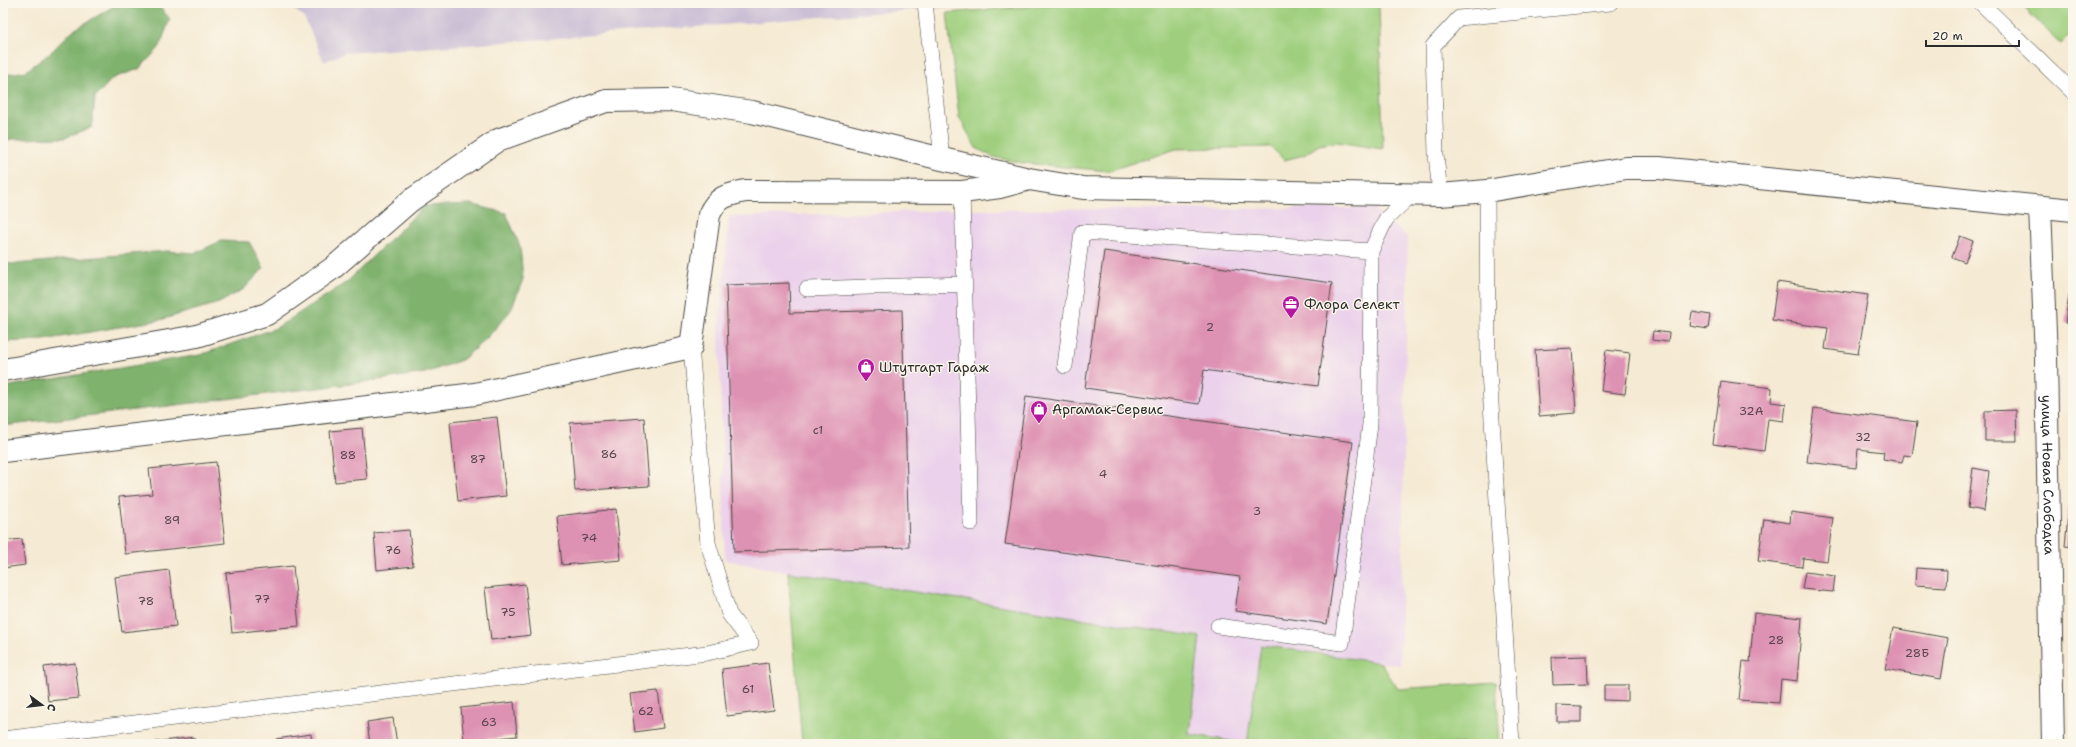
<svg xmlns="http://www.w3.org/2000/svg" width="2076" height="747" font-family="'Shantell Sans',sans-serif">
	<rect width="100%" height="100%" fill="#fbf7ec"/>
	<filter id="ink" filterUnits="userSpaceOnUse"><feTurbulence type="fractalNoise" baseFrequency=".025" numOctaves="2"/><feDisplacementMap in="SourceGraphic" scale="8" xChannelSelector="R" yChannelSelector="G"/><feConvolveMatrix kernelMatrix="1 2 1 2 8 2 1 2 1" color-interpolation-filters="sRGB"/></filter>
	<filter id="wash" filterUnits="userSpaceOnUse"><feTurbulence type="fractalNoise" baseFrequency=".012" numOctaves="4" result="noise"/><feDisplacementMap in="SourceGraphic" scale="16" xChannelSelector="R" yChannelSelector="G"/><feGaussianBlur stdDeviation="0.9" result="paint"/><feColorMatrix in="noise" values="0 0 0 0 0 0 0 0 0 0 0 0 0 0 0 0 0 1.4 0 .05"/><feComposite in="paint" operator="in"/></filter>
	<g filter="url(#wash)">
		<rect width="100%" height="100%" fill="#f5ead3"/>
		<path fill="#ebd1eb" d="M1374,208L1408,238L1400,665L1261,645L1247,744L1188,734L1199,636L997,606L788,572L725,560L719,332L729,217L962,210Z"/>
		<path fill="#cbbfd5" d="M286,3H999L467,45L344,53L324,62L304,17Z"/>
		<path fill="#9fcf7e" stroke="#657d54" d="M1070,3H1379L1383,149L1336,142L1319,145L1304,155L1284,160L1271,147L1176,149L1108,171L1023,163L993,157L976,148L959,117L947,13Z
			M2019,3H2073V32L2061,44Z
			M788,572L1200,637L1189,734L1247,744L1261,645L1381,663L1398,689L1496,682L1500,744H802Z"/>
		<path fill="#7fb26d" stroke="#556e4c" d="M119,3H156L170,19L159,48L139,69L113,78L95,97L92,127L65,138L11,139L3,143V75L26,71L49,54L72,31Z
			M470,204L506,213L520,246L523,279L511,310L487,338L462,360L425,373L350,384L3,426V387L200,355L276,328L347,282L424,206Z
			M221,241L249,242L264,268L244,289L219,303L160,320L44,340L3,342V263L15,264L166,251L195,253Z"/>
		<g id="blocks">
			<path fill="#de92b3" d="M1960,236L1973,241L1965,262L1952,257Z
				M1104,251L1332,283L1318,386L1204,370L1199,404L1085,388Z
				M1777,282L1868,295L1858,354L1825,349L1828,328L1772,320Z
				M789,283L790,313L902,310L909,547L734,552L726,285Z
				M2069,296H2073V324L2065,323Z
				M1692,312L1710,315L1708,329L1690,326Z
				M1653,331L1669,333L1668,342L1652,340Z
				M1572,348L1576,413L1539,416L1535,350Z
				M1606,350L1630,353L1625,394L1601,391Z
				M1721,381L1772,388L1771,402L1786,404L1784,421L1768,419L1764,451L1713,444Z
				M1026,396L1353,442L1327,624L1235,611L1240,577L1005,544Z
				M1814,408L1917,422L1912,456L1904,455L1902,462L1883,459L1884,452L1858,449L1856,468L1807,462Z
				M2016,410L2017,441H1985V411Z
				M497,417L506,496L458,501L450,422Z
				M644,418L649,486L575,491L570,423Z
				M362,428L367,479L335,482L330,431Z
				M216,462L225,543L125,554L119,497L152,494L149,469Z
				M1973,468L1989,471L1984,511L1968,508Z
				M2069,506H2073V547L2065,546Z
				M616,509L621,560L562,565L557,516Z
				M1791,512L1833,518L1827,561L1803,558L1802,567L1758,561L1764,519L1790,523Z
				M409,530L413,566L377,570L374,533Z
				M22,539L25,565L3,568V541Z
				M293,566L299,626L232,633L226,573Z
				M1916,568L1947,570L1946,587L1915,585Z
				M169,570L176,626L122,632L115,577Z
				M1805,572L1835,576L1833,592L1802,589Z
				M525,584L531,635L491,640L485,588Z
				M1754,613L1802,618L1797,681L1781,679L1779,703L1739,700L1743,661L1750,662Z
				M1893,628L1948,638L1941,679L1885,669Z
				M1587,656L1588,684L1553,685L1552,657Z
				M75,663L79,698L48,701L44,667Z
				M768,663L774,710L727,716L722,669Z
				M1604,685H1628V701L1604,700Z
				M658,691L663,728L635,732L630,694Z
				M514,702L517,736L464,742L461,708Z
				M1557,705L1581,706V722H1557Z
				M393,718L397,744H370L367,722Z
				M311,734L312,744H276V739Z
				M194,737L195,744H155V742Z"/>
		</g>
	</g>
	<g filter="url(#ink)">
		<use href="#blocks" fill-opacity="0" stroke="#494844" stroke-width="1"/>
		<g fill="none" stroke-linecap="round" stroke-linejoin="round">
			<g stroke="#494844" stroke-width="16">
				<path id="lane" d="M925,3L942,159
					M1981,3L2073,92
					M1487,191L1488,355L1512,744
					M962,192L971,523
					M1440,195L1436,154L1433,46L1459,18L1610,3
					M807,289L965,284
					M1065,366L1082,232L1371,251L1386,219L1412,194
					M1218,626L1342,643L1370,424L1371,251
					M3,739L707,653L751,643L729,614L708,543L691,347"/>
			</g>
			<g stroke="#494844" stroke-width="24">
				<g id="street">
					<path id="s1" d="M2040,207L2046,358L2053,744"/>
					<path d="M3,370L197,336L267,314L333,268L410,201L498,140L606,101L671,100L752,112L942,159L1029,179L1083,188L1440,195L1487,191L1626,168H1659L2073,210"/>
					<path d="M3,451L475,394L691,347L709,215C717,197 726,195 745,191L962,192L1000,187L1026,180"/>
				</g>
			</g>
			<use href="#lane" stroke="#fff" stroke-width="15"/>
			<use href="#street" stroke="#fff" stroke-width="22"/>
		</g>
	</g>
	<defs>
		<g id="office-pin" transform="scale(0.9)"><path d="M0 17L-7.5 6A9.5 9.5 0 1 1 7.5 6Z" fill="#b5179e" stroke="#fbf7ec"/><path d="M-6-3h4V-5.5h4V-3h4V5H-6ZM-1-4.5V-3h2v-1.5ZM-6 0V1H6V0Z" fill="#fff"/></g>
		<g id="shop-pin" transform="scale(0.9)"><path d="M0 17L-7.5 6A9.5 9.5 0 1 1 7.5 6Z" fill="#b5179e" stroke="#fbf7ec"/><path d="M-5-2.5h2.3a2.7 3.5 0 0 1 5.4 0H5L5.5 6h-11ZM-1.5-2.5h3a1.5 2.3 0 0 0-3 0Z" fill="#fff"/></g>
	</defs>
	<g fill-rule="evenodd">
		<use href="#office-pin" x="1291" y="304"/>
		<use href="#shop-pin" x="866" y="367"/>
		<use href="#shop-pin" x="1039" y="409"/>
	</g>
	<g text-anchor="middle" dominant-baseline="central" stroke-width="3" stroke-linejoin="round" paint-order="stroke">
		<g font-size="12" fill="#58454d">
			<text x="1210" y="327">2</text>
			<text x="1751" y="411">32А</text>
			<text x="818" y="430">с1</text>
			<text x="1863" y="437">32</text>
			<text x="609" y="454">86</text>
			<text x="348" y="455">88</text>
			<text x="478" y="459">87</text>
			<text x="1103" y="474">4</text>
			<text x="1257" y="511">3</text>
			<text x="172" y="520">89</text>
			<text x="589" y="538">74</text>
			<text x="393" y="550">76</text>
			<text x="262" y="599">77</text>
			<text x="146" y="601">78</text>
			<text x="508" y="612">75</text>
			<text x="1776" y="640">28</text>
			<text x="1917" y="653">28Б</text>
			<text x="748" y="689">61</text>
			<text x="646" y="711">62</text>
			<text x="489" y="722">63</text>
		</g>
		<g font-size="14" fill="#2b2b2b" stroke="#fbf7ec" text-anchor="start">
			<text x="1304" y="304">Флора Селект</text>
			<text x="879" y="367">Штутгарт Гараж</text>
			<text x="1052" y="409">Аргамак-Сервис</text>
		</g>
		<g font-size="14" fill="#2b2b2b" stroke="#fbf7ec">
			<text stroke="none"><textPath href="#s1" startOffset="268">улица Новая Слободка</textPath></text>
		</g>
	</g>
	<rect width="2076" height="747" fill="none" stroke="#fbf7ec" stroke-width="16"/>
	<g transform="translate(42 705) rotate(105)" stroke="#fbf7ec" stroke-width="3" paint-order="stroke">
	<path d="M0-3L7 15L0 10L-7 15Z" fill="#2b2b2b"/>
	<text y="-6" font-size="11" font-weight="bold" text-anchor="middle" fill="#2b2b2b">С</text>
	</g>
	<path d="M1926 40v6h93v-6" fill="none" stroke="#2b2b2b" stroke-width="2"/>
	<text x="1932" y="40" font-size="12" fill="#2b2b2b" stroke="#fbf7ec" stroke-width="3" paint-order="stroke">20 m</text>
</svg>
